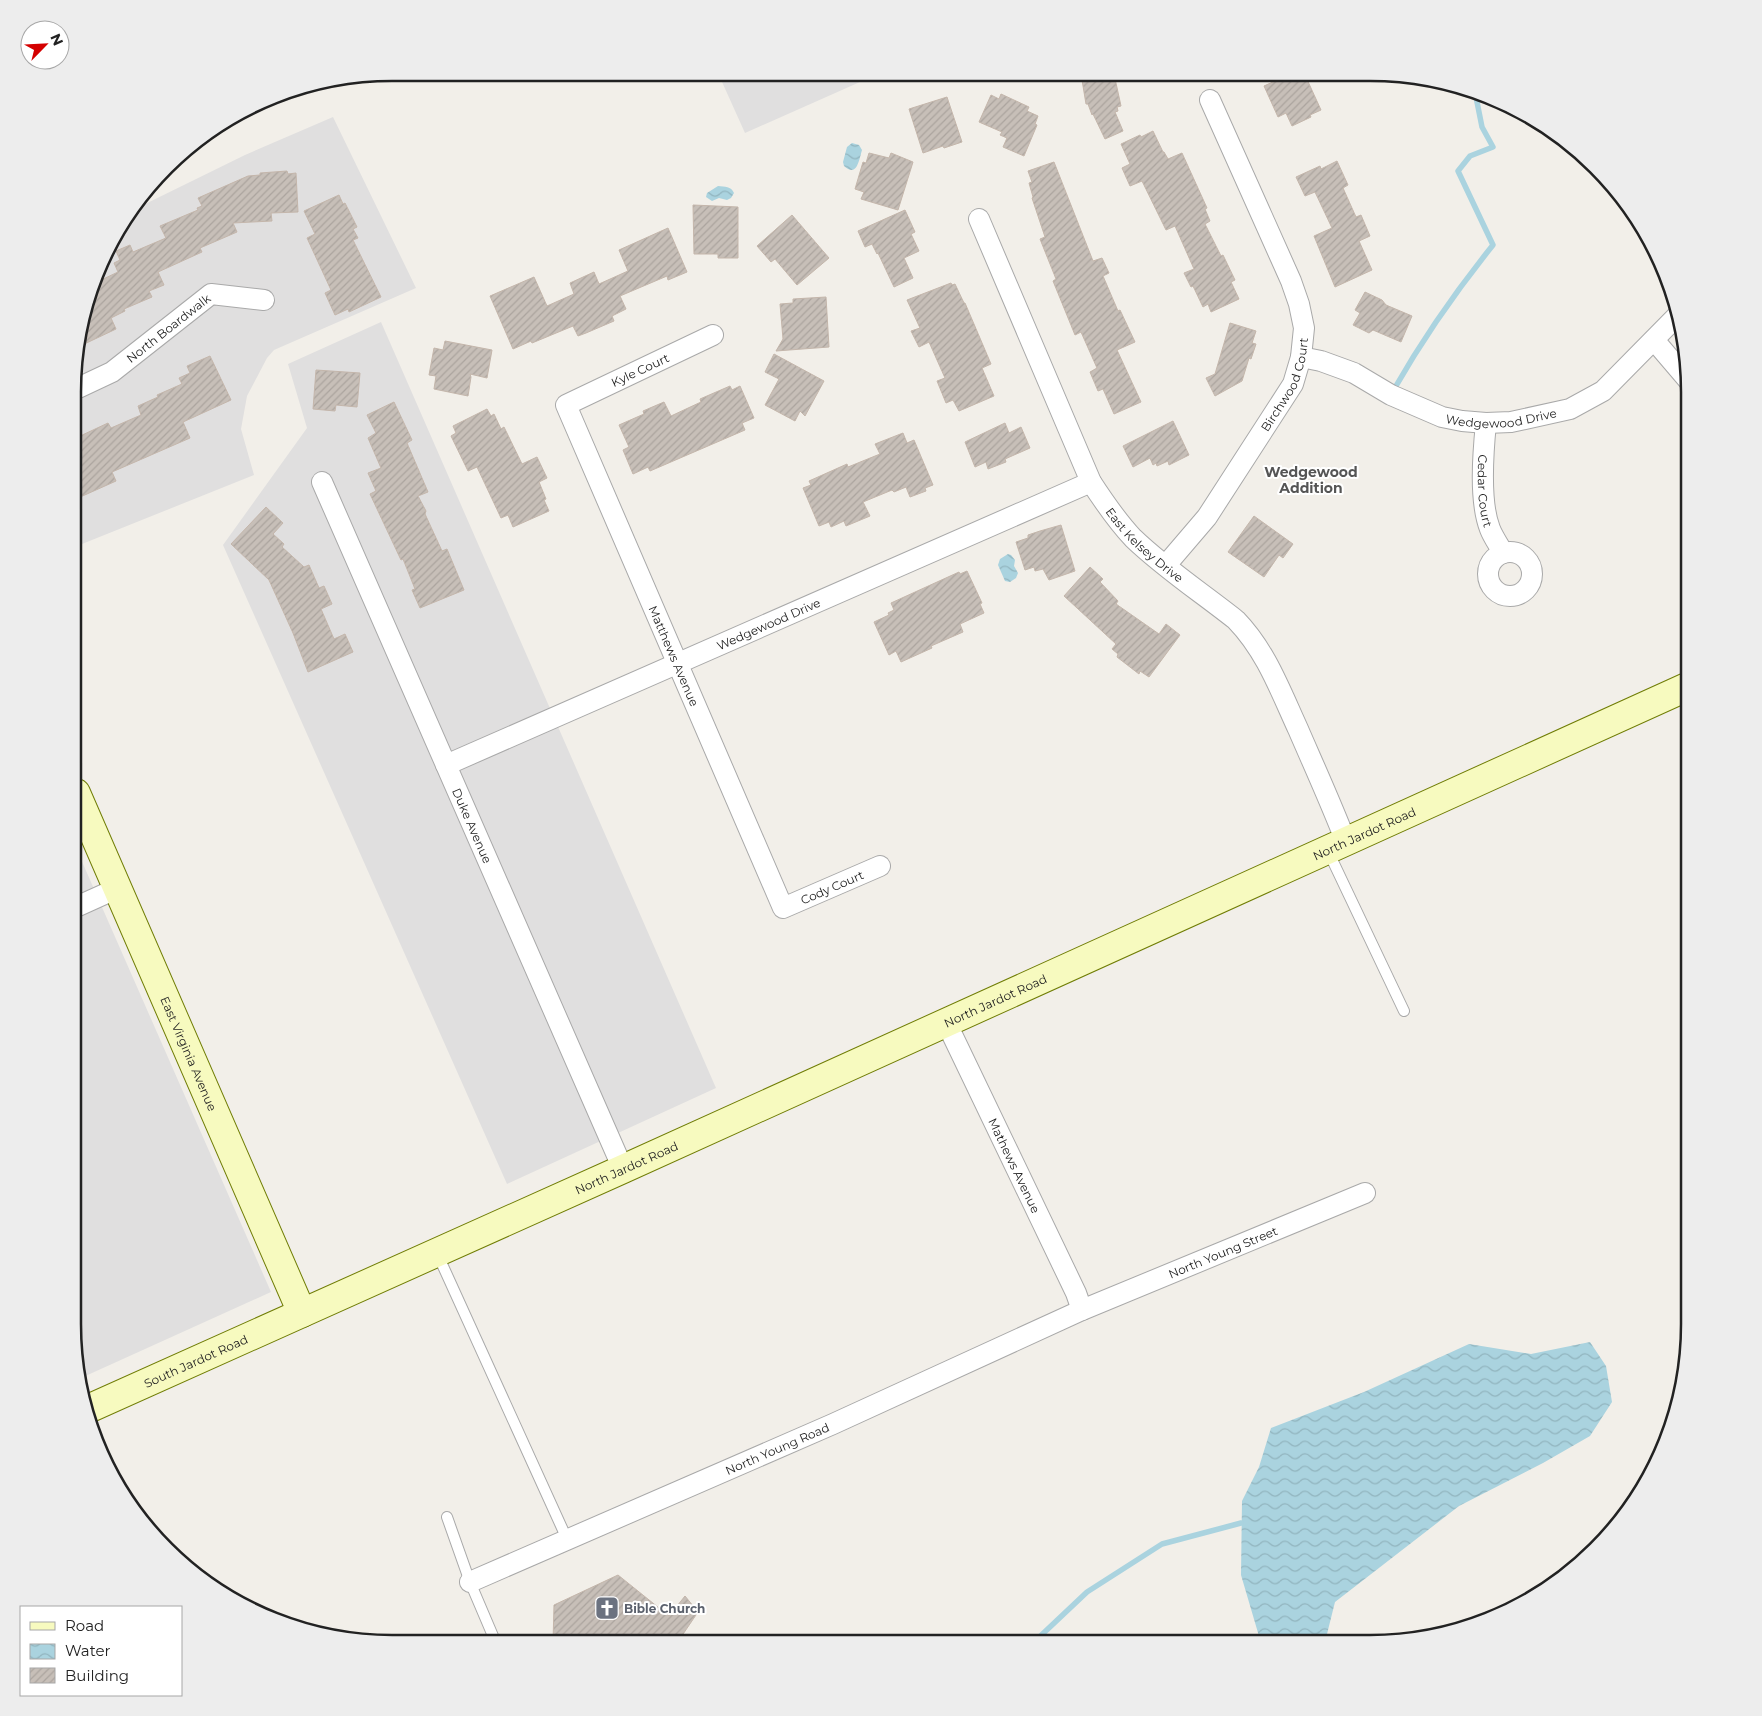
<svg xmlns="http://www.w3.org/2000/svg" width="1762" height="1716" font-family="Montserrat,sans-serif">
	<defs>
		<pattern id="water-waves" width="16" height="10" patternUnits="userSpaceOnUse" patternTransform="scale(1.25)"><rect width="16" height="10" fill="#aad3df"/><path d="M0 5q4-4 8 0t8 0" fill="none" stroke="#92b5bf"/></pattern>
		<pattern id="building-hatch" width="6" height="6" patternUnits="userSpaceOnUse" patternTransform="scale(1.25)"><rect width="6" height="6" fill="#c7bfb8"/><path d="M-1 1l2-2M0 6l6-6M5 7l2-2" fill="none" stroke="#aba49e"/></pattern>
	</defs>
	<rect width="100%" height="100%" fill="#f2efe9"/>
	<path fill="#e0dfdf" d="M718,73L878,74L745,133Z
		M333,117L416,288L274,350L267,358L247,396L241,429L254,475L77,546L79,330L115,232L135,209L245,155Z
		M381,322L716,1088L507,1184L223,545L307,428L288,364Z
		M76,848L271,1292L81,1378L73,1345Z"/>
	<path fill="url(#water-waves)" d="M852,143L859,145L862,150C859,160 857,178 844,166L843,162L847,147Z
		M718,186C725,187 731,186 734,193L731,198L727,200L719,198L712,201L706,197L707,193Z
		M1008,554L1011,555L1015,560L1014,566L1018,573L1016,578L1010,582L1005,581L998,565L1000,559Z
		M1590,1342L1606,1366L1612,1402L1590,1436L1543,1463L1459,1506L1335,1602L1326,1638L1347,1641L1348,1643H1261L1241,1575L1242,1501L1259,1467L1271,1428L1364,1392L1469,1344L1531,1354Z"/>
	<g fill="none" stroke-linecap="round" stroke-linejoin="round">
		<path stroke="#aad3df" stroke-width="5.5" d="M1393,391C1422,340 1456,291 1493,245L1458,171L1470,156L1493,147L1482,127L1476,97
			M1033,1643L1087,1592L1162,1544L1241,1523"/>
	</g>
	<path fill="url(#building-hatch)" stroke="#c4b6ab" d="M1081,74H1114L1121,106L1117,107L1118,111L1115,112L1123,131L1105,139L1093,114L1092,115L1088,104H1086Z
		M1288,75H1305L1321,110L1310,115L1311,117L1292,126L1286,113L1278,117L1264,86Z
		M1001,94L1029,107L1027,111L1038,116L1035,124L1037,125L1024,156L1003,147L1007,138L1000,135L1002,132L979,122L991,95L999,99Z
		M947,97L962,142L944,148L943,146L923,153L909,109Z
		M1153,131L1163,152H1164L1168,159L1182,153L1207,208L1205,209L1210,221L1205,224L1221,256L1223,255L1235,280L1231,282L1239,299L1211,312L1208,304L1203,307L1193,286L1191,287L1184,273L1194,269L1175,226L1166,230L1142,181L1130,186L1122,168L1130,164L1121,144L1140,135L1141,137Z
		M869,153L889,158L891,153L913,162L898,210L861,199L864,192L855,189L863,162L866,163Z
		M1337,161L1348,185L1343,188L1356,217L1361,215L1370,236L1359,241L1372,270L1335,287L1314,236L1332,228L1315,192L1305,196L1296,177L1320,166L1321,169Z
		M1054,162L1093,261L1102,258L1109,273L1103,276L1118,311L1120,310L1135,342L1117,350L1141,402L1114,414L1103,389L1098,391L1090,372L1097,368L1081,332L1075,335L1053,281L1056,279L1040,239L1045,237L1032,198L1033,197L1029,183L1032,182L1028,171Z
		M287,171L288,174L296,173L298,212L271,213L272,221L233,223L237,232L200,248L202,252L158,272L164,285L149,291L152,297L124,309L125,311L111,318L116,329L78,347L79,330L97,282L118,272L114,263L120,260L116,251L130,245L133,252L166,238L160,226L198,210L197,208L202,206L198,198L248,176L260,175V173Z
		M339,195L343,204L345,203L357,227L353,229L358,238L353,240L381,297L349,312L348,309L335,315L325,293L331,290L307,238L315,234L304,211Z
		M693,205L738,207V258H718V254H694Z
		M905,210L915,232L911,234L919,251L904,258L913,278L894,287L878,253L877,254L872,244L865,247L858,231Z
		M792,215L829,258L797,285L775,259L771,262L757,246Z
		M668,228L687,272L668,280L667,276L620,296L626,309L612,316L614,321L586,333L578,336L573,326L532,343L531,341L513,349L490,296L534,277L547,306L574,294L570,283L594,272L599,284L628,271L619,250Z
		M951,283L952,285L955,284L964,303H965L991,364L982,368L994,396L959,411L953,400L946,403L937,381L945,378L929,342L919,347L911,331L920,328L907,300Z
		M1365,292L1382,300L1386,305L1412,316L1401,342L1373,330L1369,333L1353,325L1360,313L1355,310Z
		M826,297L829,347L776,351L783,339L780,304L793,303V299Z
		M1230,323L1256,331L1252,343L1256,344L1251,359L1249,358L1242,381L1215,396L1206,378L1215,374Z
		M445,341L492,350L487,378L470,374L471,377L468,396L434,389L436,376L429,375L434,348L443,350Z
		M774,354L824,381L805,416L800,411L795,421L765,405L779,379L765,372Z
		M210,356L231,400L183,422L190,438L112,472L116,481L78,498V437L108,423L111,428L141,415L138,406L158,397L157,395L182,384L179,378L190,373L187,366Z
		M316,370L360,373L357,407L336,405L335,411L313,409Z
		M730,386L732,390L740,386L754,418L742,423L745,430L650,471L648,467L633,474L623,450L629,447L619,425L644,414L643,411L664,402L671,416L701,402L700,399Z
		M394,402L412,440L407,443L428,492L418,496L426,511L425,514L442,551L447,549L464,590L420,608L412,590L415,589L403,559L401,560L370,494L376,491L368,473L381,468L368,438L376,433L367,415Z
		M487,409L491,416L494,414L501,429L504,427L522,464L537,457L547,478L539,482L546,499L544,500L549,511L513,527L508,515L501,518L477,467L468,471L451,436L456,433L453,426Z
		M1173,421L1189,455L1169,465L1168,461L1157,466L1156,463L1153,465L1150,458L1133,467L1123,446Z
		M1005,423L1009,433L1021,427L1030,448L1005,459L1006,462L988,469L986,462L975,467L965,442Z
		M903,433L907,443L914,440L933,485L925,488L926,491L910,497L906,487L894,492L892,490L863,502L870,516L846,526L844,521L831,527L829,522L819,526L803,488L811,485L809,481L847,464L848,467L880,454L875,444Z
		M266,507L283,523L273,534L284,544L282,547L304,567L309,565L319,588L324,586L332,604L321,609L334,639L345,634L353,652L308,672L293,633L269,580L231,544Z
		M1254,516L1293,544L1283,558L1279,555L1264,577L1228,552Z
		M1061,525L1075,571L1049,580L1043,569L1035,571L1034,567L1025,570L1016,542L1028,538V535L1040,531Z
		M1090,567L1103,579L1100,582L1118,601L1116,604L1159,634L1166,624L1180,635L1149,677L1140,671L1139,674L1117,657L1118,654L1112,649L1116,644L1064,596Z
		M967,571L982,603L980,604L984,613L960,624L963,632L931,646L932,648L901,662L896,651L889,655L874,622L889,615L888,613L894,610L891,603L959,572L960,574Z
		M618,1575L669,1616L685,1596L698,1612L677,1643H553L554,1605Z"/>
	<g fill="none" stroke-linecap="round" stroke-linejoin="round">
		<g stroke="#a9a9a9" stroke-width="12">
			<path id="lane" d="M1328,851L1404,1011
				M437,1253L567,1539
				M447,1517L470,1582L496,1643"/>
		</g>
		<g stroke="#a9a9a9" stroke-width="22">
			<g id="street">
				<path id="s1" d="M979,219L1091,482C1104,502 1117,521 1133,538C1164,568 1202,593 1236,620C1266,651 1280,690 1298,729C1314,766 1331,803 1346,842"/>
				<path id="s2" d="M713,335L566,405L783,908L880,866"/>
				<path d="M1654,340L1689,381"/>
				<path id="s3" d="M1301,357L1321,361L1354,373L1391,395L1442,417L1462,421L1486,423L1511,422L1570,409L1603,391L1676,317"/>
				<path id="s4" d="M78,388L112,372L211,294L264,300"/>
				<path id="s5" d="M1486,423C1483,453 1479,501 1490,529C1493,537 1499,545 1503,553"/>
				<path id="s6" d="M322,482L623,1169"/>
				<circle cx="1510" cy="574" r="22"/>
				<path id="s7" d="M1166,565L1207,517L1293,384L1301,357L1304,328L1299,304L1291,281L1210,100"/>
				<path id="s8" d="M446,765L1091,482"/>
				<path d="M76,907L118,888"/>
				<path id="s9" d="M946,1022L1076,1293L1082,1310"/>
				<path id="s10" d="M470,1582L833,1424L1082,1310L1365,1193"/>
			</g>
		</g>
		<g stroke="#707d05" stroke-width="30">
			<g id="secondary">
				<path id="s11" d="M76,793L302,1313"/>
				<path id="s12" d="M88,1409L623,1169L1689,686"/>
			</g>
		</g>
		<use href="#lane" stroke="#fff" stroke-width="10"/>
		<use href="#street" stroke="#fff" stroke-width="20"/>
		<use href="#secondary" stroke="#f7fabf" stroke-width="28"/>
	</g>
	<defs>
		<g id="church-square" transform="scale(1.25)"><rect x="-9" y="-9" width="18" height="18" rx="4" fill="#6b7280" stroke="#fff"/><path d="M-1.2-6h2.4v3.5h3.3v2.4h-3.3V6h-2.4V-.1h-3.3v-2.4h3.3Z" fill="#fff"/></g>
	</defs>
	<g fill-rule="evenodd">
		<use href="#church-square" x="607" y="1608"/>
	</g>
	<g text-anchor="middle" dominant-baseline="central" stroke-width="4" stroke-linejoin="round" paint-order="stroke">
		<g font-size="12" fill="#222" stroke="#fff">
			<text stroke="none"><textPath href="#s4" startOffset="109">North Boardwalk</textPath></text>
			<text transform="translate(640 370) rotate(-25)">Kyle Court</text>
			<text stroke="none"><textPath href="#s7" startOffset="218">Birchwood Court</textPath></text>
			<text stroke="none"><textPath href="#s3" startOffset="214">Wedgewood Drive</textPath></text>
			<text stroke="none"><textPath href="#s5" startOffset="68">Cedar Court</textPath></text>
			<text stroke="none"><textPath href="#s1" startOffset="369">East Kelsey Drive</textPath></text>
			<text stroke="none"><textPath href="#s8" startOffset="352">Wedgewood Drive</textPath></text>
			<text stroke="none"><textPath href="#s2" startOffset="436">Matthews Avenue</textPath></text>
			<text stroke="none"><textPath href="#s6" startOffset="375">Duke Avenue</textPath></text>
			<text stroke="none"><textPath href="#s12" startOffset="1400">North Jardot Road</textPath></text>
			<text stroke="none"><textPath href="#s2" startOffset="764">Cody Court</textPath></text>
			<text stroke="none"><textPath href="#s12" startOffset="995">North Jardot Road</textPath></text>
			<text stroke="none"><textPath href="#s11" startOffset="284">East Virginia Avenue</textPath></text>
			<text stroke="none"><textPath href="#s9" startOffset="159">Mathews Avenue</textPath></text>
			<text stroke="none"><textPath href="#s12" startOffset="590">North Jardot Road</textPath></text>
			<text stroke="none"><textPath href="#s10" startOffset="822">North Young Street</textPath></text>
			<text stroke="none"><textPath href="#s12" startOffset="118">South Jardot Road</textPath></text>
			<text stroke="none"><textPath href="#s10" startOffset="335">North Young Road</textPath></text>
		</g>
		<g font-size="12" font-weight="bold" fill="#5b616d" stroke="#fff" text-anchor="start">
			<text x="624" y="1608">Bible Church</text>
		</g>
		<g font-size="14" font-weight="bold" fill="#555" stroke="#fff">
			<text x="1311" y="472">Wedgewood<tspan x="1311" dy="16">Addition</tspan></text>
		</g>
	</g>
	<path d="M0 0H1762V1716H0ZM392 81H1370A311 311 0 0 1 1681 392V1324A311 311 0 0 1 1370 1635H392A311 311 0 0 1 81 1324V392A311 311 0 0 1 392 81Z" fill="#ededed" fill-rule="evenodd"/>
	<path fill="none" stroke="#222" stroke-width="2.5" d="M392 81H1370A311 311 0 0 1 1681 392V1324A311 311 0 0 1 1370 1635H392A311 311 0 0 1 81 1324V392A311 311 0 0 1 392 81Z"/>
	<rect x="20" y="1606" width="162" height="90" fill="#ffffff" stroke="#a7a7a7"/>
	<rect x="30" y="1622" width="25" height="8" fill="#f7fabf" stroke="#a7a7a7"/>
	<text x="65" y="1631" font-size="15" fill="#222222">Road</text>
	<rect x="30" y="1644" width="25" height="15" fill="url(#water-waves)" stroke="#a7a7a7"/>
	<text x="65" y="1656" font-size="15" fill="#222222">Water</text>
	<rect x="30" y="1668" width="25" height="15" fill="url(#building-hatch)" stroke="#a7a7a7"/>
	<text x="65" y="1681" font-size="15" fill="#222222">Building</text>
	<g transform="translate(45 45) rotate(66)"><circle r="24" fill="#ffffff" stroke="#a7a7a7"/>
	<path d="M0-4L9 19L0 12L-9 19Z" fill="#d40000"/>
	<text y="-8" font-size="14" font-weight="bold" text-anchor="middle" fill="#222222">N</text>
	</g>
</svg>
